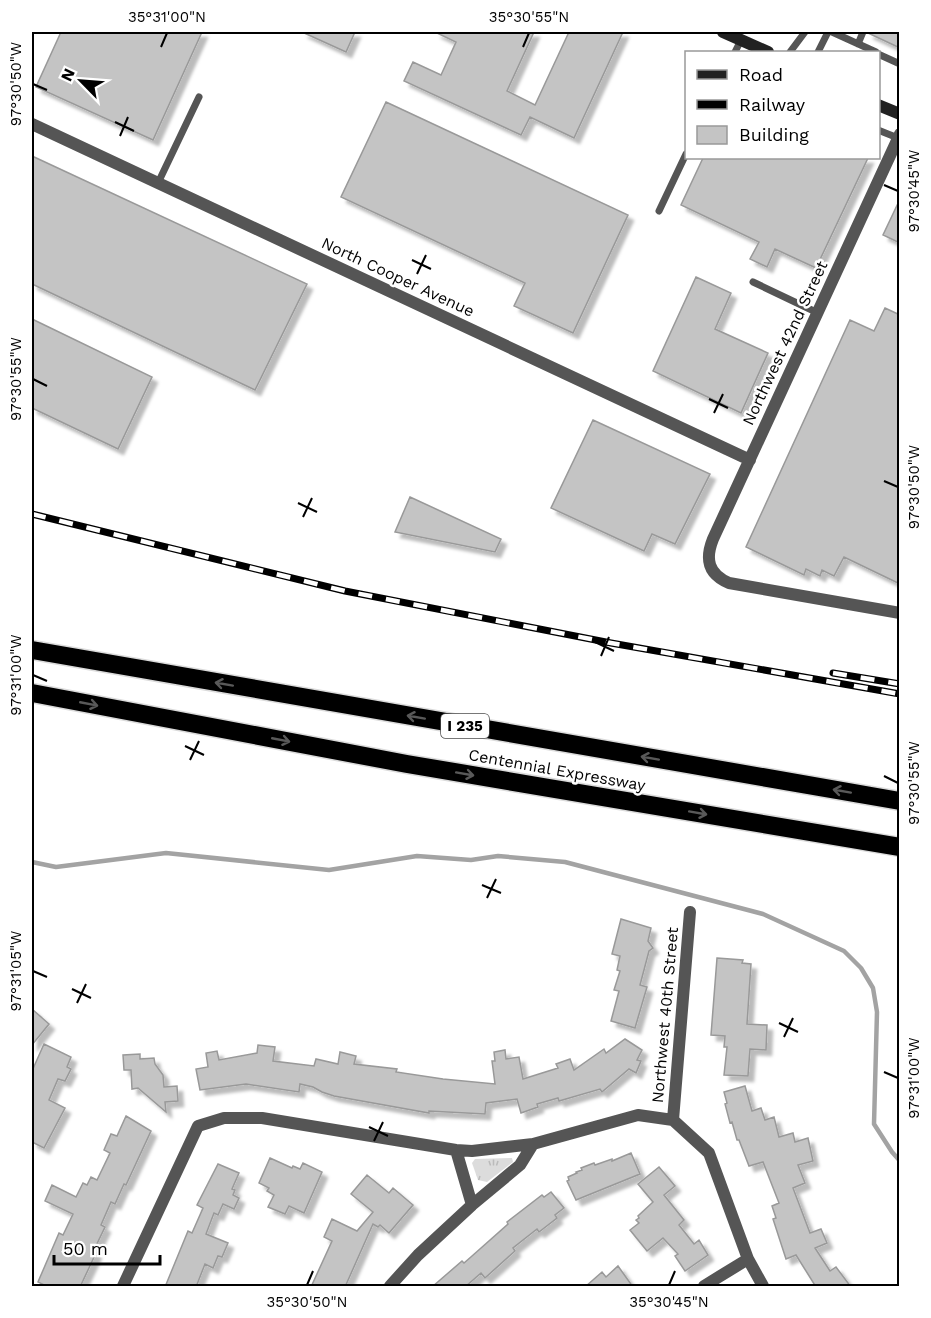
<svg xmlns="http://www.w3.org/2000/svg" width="931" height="1318" font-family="'Work Sans',sans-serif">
	<defs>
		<pattern id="grass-tufts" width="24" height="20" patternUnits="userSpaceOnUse" patternTransform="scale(1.5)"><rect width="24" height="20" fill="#dcdcdc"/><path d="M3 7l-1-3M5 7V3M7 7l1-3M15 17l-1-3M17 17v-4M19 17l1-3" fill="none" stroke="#bbb"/></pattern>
		<filter id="shadow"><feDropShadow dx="5.5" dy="5.5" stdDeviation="1.5" flood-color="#0004"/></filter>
	</defs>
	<rect width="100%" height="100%" fill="#fff"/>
	<path fill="url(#grass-tufts)" d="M512,1158L513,1162L487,1182L478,1180L472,1163L475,1159Z"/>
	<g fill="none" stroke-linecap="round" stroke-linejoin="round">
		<path stroke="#a3a3a3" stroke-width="4.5" d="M32,862L56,867L166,853L329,870L417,856L471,860L498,856L565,862L763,914L844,951L861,968L873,988L877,1012L874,1124L892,1152L900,1161"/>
	</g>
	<path fill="#c4c4c4" stroke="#999" stroke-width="1.5" filter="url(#shadow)" d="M61,32H202L153,140L36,87Z
		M302,32H355L346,52Z
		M435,32H534L507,91L535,105L569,32H623L574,138L530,117L521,135L404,81L413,62L441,75L456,42Z
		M869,32H900V48L868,33Z
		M386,102L628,215L573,333L514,306L525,283L341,197Z
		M32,156L307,284L255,390L32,284Z
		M703,158H868L816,268L775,249L767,267L750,259L759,242L681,205Z
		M900,199V243L883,235Z
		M696,277L731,293L715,329L768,353L741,413L653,371Z
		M885,308L900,315V584L844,557L834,576L822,570L820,576L806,569L804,575L746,547L850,320L874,331Z
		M32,319L152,377L118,449L32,408Z
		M593,420L710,474L675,544L652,534L644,551L551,508Z
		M410,497L501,539L495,552L395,532Z
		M621,919L651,928L648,941L653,948L649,951L640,985L647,987L635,1028L611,1021L619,991L614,990L620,971L617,970L620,956L612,954Z
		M717,958L743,960L742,963L751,964L747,1024L767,1025L766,1050L750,1049L748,1076L724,1075L727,1047H724L725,1036L711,1035Z
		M32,1009L49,1024L32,1045Z
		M625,1039L642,1050L637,1060L641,1061L636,1073L629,1069L602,1092L600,1089L559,1101L558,1098L537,1104L538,1107L521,1113L517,1099L486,1103L485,1114L429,1111V1113L334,1096L322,1092L313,1087L300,1084L299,1092L246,1084L200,1090L196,1069L208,1067L206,1053L217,1051L219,1060L257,1053L258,1045L275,1047L273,1061L314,1066L316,1059L338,1064L340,1052L356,1056L354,1064L397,1069L396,1072L443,1079L495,1084L492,1061H495L494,1052L505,1050L506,1059L519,1057L523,1079L558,1068L556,1064L570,1059L574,1070L604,1049L606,1053Z
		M44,1044L71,1057L67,1067L71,1069L65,1081L58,1079L49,1100L65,1108L44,1148L32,1142V1071Z
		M140,1054V1059L154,1058L155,1064L163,1075L164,1087L177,1086L178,1101L165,1102L166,1112L138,1088L132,1089L131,1070H124L123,1055Z
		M745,1086L752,1111L761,1108L765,1120L774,1117L779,1137L793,1133L795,1142L808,1138L813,1161L798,1165L805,1183L793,1188L810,1233L821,1229L827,1243L815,1248L830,1271L836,1267L851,1287H816L796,1255L786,1259L773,1219L776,1218L772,1206L779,1203L763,1162L749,1166L739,1140H737L732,1122L730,1123L725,1104L727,1103L724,1092Z
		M126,1116L151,1131L126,1185L124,1184L115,1204L111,1202L101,1225L105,1227L93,1252L96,1253L80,1287H48L38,1282L59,1233L63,1235L73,1214L45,1201L52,1185L76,1197L83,1183L87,1185L91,1177L97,1180L110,1153L104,1150L111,1134L117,1136Z
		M631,1153L640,1174L576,1200L567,1181L569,1180L568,1177L577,1173L576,1172L582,1170L581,1168L594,1163L595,1165L612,1159V1161Z
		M270,1158L292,1168L293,1166L300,1169L303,1163L322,1172L304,1213L289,1206L285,1214L268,1207L274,1195L267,1191L269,1188L259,1183Z
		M218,1164L239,1173L232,1189L235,1190L233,1195L239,1198L234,1209L223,1204L218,1215L214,1213L206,1234L228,1243L222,1257L218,1256L213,1268L205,1264L196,1287H165L188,1231L192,1233L203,1208L197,1205Z
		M659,1167L675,1186L664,1195L684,1220L679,1225L694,1244L699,1240L708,1255L685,1271L675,1256L678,1254L663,1238L647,1251L630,1230L639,1223L636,1220L639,1218L638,1216L653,1202L638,1184Z
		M367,1175L389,1193L393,1188L413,1205L389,1233L380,1225L378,1227L373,1224L345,1287H311L332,1241L324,1237L332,1219L357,1231L373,1212L351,1194Z
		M551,1192L564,1208L555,1215L557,1218L539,1232L537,1229L513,1248L515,1251L485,1278L481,1273L465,1287H432L462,1261L464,1263L472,1256L508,1224L507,1222L542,1195L544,1197Z
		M618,1266L633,1287H585L602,1272L606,1277Z"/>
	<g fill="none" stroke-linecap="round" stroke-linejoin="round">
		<g stroke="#dbdbdb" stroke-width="21">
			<path id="motorway" d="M32,650L900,801
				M32,693L407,764L900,847"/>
		</g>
		<path stroke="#555" stroke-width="7" d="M832,32L876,52
			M858,44L863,32
			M735,52L741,40
			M790,52L805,32
			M818,52L828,32
			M878,54L900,64
			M878,130L898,138
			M158,183L199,97
			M659,211L686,154
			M753,282L818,313"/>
		<path stroke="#555" stroke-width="12" d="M32,124L750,460
			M900,134L713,539C705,559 708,574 729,583L900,613
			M673,1120L690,912
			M456,1150L472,1205
			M123,1286L198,1126L224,1118H262L456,1150L472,1151L533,1144L638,1115L673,1120L709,1153L748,1259L763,1286
			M390,1286L418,1255L472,1205L520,1165L533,1144
			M704,1286L748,1259"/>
		<path stroke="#222" stroke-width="12" d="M723,32L768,52
			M878,105L900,114"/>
		<use href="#motorway" stroke="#000" stroke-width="18"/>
		<g stroke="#000" stroke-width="7">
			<path id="rail" d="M32,514L345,591L611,643L900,694
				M833,673L900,684"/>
		</g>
		<use href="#rail" stroke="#fff" stroke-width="4.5" stroke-dasharray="14" stroke-linecap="butt"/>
	</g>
	<defs><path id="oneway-shaft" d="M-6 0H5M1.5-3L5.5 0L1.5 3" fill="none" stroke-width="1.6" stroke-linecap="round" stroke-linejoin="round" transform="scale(1.5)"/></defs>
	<g stroke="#595959">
		<use href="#oneway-shaft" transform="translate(224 684) rotate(-170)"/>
		<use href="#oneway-shaft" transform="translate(89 704) rotate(11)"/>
		<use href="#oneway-shaft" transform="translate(416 717) rotate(-170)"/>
		<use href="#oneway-shaft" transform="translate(281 740) rotate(11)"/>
		<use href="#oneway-shaft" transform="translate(650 758) rotate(-170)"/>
		<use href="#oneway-shaft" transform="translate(465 774) rotate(10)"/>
		<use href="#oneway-shaft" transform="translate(842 791) rotate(-170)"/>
		<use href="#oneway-shaft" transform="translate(698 813) rotate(10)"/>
	</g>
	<path fill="none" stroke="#000" stroke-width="2" d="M161,47L167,33M523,47L529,33M33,84L47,90M115,122L134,131M120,136L128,117M884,185L898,191M412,260L431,269M417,274L426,255M33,379L47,386M709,399L728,408M714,413L723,394M884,481L898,487M298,503L317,512M303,517L312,498M595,642L614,651M601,656L609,637M33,675L47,681M185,746L204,755M190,760L199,741M884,776L898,783M482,885L501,893M487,898L496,879M33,971L47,977M72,989L91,998M77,1003L86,984M779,1023L798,1032M784,1037L793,1018M884,1072L898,1078M369,1127L388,1136M374,1141L383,1122M307,1285L313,1271M669,1285L675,1271"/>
	<g text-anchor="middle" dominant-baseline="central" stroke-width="5" stroke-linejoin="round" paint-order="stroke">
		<rect fill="#fff" stroke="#4c4c4c" stroke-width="1.5" x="441" y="714" width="48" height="24" rx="4.5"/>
		<g font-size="15" font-weight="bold" fill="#000">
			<text x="465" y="726">I 235</text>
		</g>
		<g font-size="16" fill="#000" stroke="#fff">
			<text transform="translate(398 277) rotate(25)">North Cooper Avenue</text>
			<text transform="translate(785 343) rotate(-65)">Northwest 42nd Street</text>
			<text transform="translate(557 770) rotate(10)">Centennial Expressway</text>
			<text transform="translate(665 1015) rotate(-85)">Northwest 40th Street</text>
		</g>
	</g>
	<rect width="931" height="1318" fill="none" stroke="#ffffff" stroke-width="66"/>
	<rect x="685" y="51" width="195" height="108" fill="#ffffff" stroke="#999999" stroke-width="1.5"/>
	<rect x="697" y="70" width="30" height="9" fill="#222222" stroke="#999999" stroke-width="1.5"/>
	<text x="739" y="81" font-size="18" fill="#000000">Road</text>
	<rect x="697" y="100" width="30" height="9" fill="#000000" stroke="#999999" stroke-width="1.5"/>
	<text x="739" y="111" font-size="18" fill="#000000">Railway</text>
	<rect x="697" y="126" width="30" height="18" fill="#c4c4c4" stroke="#999999" stroke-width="1.5"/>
	<text x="739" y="141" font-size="18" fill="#000000">Building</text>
	<g transform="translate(81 81) rotate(295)" stroke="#ffffff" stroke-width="4.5" paint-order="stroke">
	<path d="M0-4.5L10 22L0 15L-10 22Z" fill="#000000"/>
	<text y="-9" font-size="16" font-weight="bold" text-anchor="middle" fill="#000000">N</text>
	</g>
	<path d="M54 1255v9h106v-9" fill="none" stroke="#000000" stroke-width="3"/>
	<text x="63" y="1255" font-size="18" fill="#000000" stroke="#ffffff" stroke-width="4.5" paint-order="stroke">50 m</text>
	<rect x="33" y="33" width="865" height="1252" fill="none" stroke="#000" stroke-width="2"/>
	<g font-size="15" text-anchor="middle" fill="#000">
		<text x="167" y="22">35°31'00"N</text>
		<text x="529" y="22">35°30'55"N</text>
		<text transform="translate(16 84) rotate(-90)" y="5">97°30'50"W</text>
		<text transform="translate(914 191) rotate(-90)" y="5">97°30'45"W</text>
		<text transform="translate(16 379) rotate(-90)" y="5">97°30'55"W</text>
		<text transform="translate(914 487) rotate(-90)" y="5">97°30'50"W</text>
		<text transform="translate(16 675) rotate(-90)" y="5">97°31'00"W</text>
		<text transform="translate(914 783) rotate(-90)" y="5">97°30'55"W</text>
		<text transform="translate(16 971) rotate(-90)" y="5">97°31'05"W</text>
		<text transform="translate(914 1078) rotate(-90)" y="5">97°31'00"W</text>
		<text x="307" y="1307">35°30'50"N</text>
		<text x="669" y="1307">35°30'45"N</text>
	</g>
</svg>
